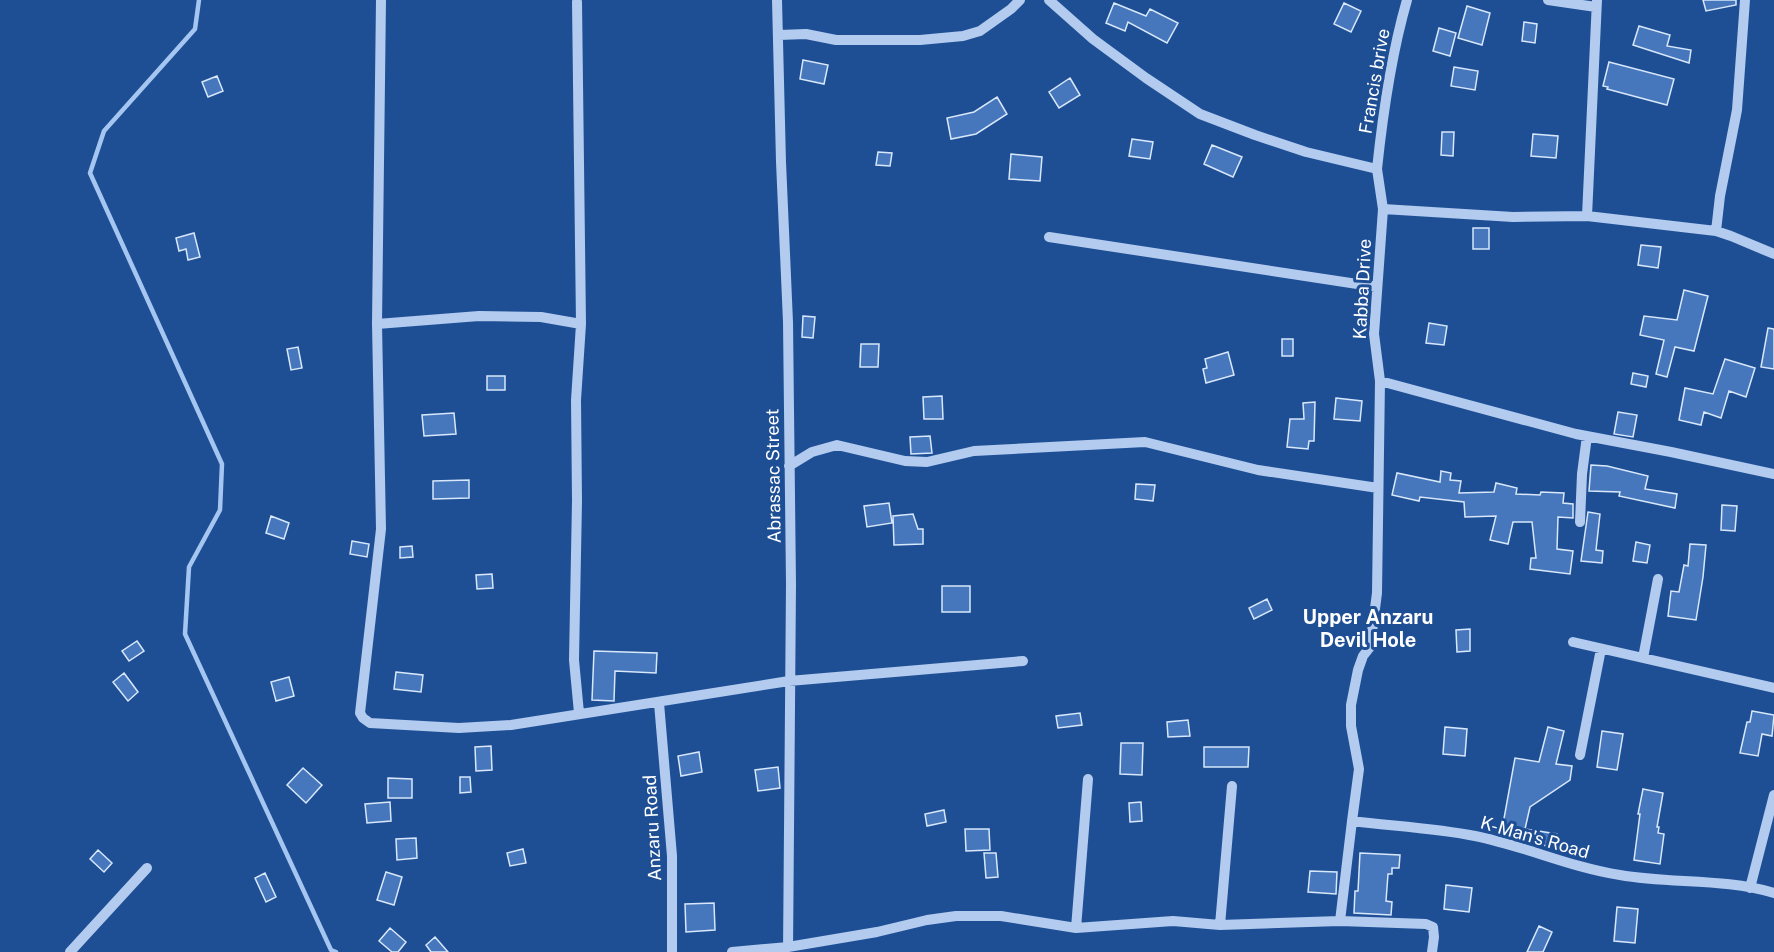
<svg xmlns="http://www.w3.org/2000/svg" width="1774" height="952" font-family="'Public Sans',sans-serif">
	<rect width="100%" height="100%" fill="#1e4f95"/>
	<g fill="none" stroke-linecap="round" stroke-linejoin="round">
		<path stroke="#a5c6f0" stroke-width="4.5" d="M199,0L195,29L104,131L90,173L222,464L220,510L189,567L185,634L331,950L336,952"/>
	</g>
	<path fill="#4677bc" stroke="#d8e7fa" stroke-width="1.5" d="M1703,0H1736V5L1706,11Z
		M1114,3L1146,16L1150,9L1178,23L1167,43L1128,22L1125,31L1106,23Z
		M1344,3L1361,11L1351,32L1334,24Z
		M1467,6L1490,13L1482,45L1458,38Z
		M1524,22L1537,24L1535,43L1522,41Z
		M1639,26L1670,35L1667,46L1691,50L1689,63L1633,45Z
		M1439,28L1456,33L1450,56L1433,51Z
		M803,60L828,65L824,84L800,79Z
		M1609,62L1674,79L1667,105L1607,89L1608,87L1603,86Z
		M1454,67L1478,71L1475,90L1451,86Z
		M217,76L223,91L208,97L202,82Z
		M1070,78L1080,95L1059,108L1049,92Z
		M997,97L1007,114L976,134L951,139L947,118L974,112Z
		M1442,132H1454L1453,156L1441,155Z
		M1533,134L1558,136L1556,158L1531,156Z
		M1132,139L1153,142L1150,159L1129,156Z
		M1212,145L1242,157L1233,177L1204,164Z
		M878,152L892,153L890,166L876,165Z
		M1011,154L1042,157L1040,181L1009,179Z
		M1473,228H1489V249H1473Z
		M194,233L200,257L188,260L186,249L179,251L176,238Z
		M1641,245L1661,247L1658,268L1638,265Z
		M1684,290L1708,296L1694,351L1675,347L1667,377L1656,374L1664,340L1640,335L1644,316L1677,320Z
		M803,316L815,317L813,338L802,337Z
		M1429,323L1447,326L1444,345L1426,343Z
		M1768,328L1774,329V369L1761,367Z
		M1282,339H1293V356H1282Z
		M861,344H879L878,367H860Z
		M298,347L302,368L291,370L287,349Z
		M1228,352L1234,375L1206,383L1203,369L1207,368L1205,359Z
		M1725,359L1755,368L1746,397L1729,391L1721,418L1704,412L1701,425L1679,420L1685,388L1713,394Z
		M1633,373L1648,376L1646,387L1631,384Z
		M487,376H505V390H487Z
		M942,396L943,419H924L923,397Z
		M1336,398L1362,401L1360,421L1334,419Z
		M1315,402L1314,441H1309L1308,449L1287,447L1290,419H1304L1303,403Z
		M1618,412L1637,415L1633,437L1614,434Z
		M454,413L456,434L424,436L422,415Z
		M930,436L932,453L911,454L910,437Z
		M1591,465L1607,466L1648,476L1645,489L1677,494L1675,508L1619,496L1620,492L1589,491Z
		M1441,471L1451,473L1450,480L1461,481L1459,493L1494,492L1496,483L1517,488L1516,494L1540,495L1541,492L1564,493L1563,503L1573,504V518L1558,517L1557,549L1573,551L1570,574L1530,569L1531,558H1536L1532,522H1513L1508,544L1490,540L1496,516L1465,517L1464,502L1420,497L1419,501L1392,495L1397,473L1440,482Z
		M469,480V498L433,499V481Z
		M1136,484L1155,485L1153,501L1135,499Z
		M889,503L892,523L867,527L864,506Z
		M1722,505L1737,506L1735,531L1721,530Z
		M1588,512L1600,514L1596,550L1603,551L1602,563L1581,561Z
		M913,514L918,529H923V544L894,545L893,516Z
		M271,516L289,523L284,539L266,533Z
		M352,541L369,544L367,557L350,554Z
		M1636,542L1650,545L1647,563L1633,561Z
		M1690,544L1706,545L1703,577L1696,620L1668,616L1671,591L1679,592L1684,565L1688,566Z
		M412,546L413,557L400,558V547Z
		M492,574L493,588L477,589L476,575Z
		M942,586H970V612H942Z
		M1267,599L1272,610L1254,619L1249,608Z
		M1470,629V651L1457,652L1456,630Z
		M137,641L144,651L129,661L122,651Z
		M594,651L657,653L656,673L615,671L614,701L592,700Z
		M396,672L423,675L421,692L394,689Z
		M124,673L138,692L128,701L113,682Z
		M289,677L294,696L276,701L271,682Z
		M1752,711L1774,715L1772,736L1762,734L1758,756L1740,753L1747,722H1750Z
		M1080,713L1082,725L1058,728L1056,716Z
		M1188,720L1190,736L1168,737L1167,722Z
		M1445,727L1467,729L1465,756L1443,754Z
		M1548,727L1564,731L1556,764L1572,766L1570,780L1530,807L1525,829L1557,834L1555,847L1535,844L1533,842L1501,835L1515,758L1539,762Z
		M1602,731L1623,734L1617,770L1597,767Z
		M1121,743H1143L1142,775L1120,774Z
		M491,746L492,770L476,771L475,747Z
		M1204,747H1249L1248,767H1204Z
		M699,752L702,772L681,776L678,756Z
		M778,767L780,788L758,791L755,770Z
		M303,768L322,785L306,803L287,785Z
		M460,777H470L471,792L460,793Z
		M388,778L412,779V798H388Z
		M1643,789L1663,793L1657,827H1659L1658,833L1664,834L1660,864L1634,860L1640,814H1638Z
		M390,802L391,821L367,823L365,804Z
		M1141,802L1142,821L1130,822L1129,803Z
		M944,810L946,822L927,826L925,814Z
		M965,829H989L990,850L966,851Z
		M416,838L417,858L397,860L396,839Z
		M523,849L526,863L510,866L507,853Z
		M98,850L112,863L104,872L90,859Z
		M984,853H996L998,877L986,878Z
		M1360,853L1400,855L1399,868H1392V874H1388L1386,901L1392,902L1391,915L1354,913L1355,891H1358Z
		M1310,871L1337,872L1336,894L1308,892Z
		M386,872L402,877L394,905L377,900Z
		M265,873L276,897L266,902L255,878Z
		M1446,885L1472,888L1469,912L1444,909Z
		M714,903L715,930L686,932L685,904Z
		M1617,907L1638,909L1635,943L1614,941Z
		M1539,926L1552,932L1543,952H1527Z
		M390,928L406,942L398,952H392L379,941Z
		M435,937L448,952H431L426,945Z"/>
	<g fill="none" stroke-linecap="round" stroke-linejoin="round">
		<path stroke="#b2cbef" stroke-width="10" d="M381,0L377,324L381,529L360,713L363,718L370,723L459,728L511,725L789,681L1023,661
			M777,0L781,162L788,322L791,584L788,952
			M1049,0L1093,39L1146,78L1200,114L1255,135L1306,152L1377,169L1383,209L1374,334L1380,381L1377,593L1370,647L1363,656L1358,670L1351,705V726L1359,769L1352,821
			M1548,0L1596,7
			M577,2L581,324
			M779,35L806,34L836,40H920L963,36L980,31L1011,9L1020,0
			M1377,169C1383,112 1391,55 1407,0
			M1383,209L1513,217L1587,216L1716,231L1731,236L1774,254
			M1587,216L1597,0
			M1716,231L1720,196L1737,110L1745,0
			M1049,237L1377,287
			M377,324L479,316L541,317L581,324L576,400L577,501L574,660L579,713
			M1380,381L1576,434L1671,452L1774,474
			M789,466L812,452L837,445L905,461L927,462L974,451L1145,442L1258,470L1378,488
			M1580,522L1582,474L1587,436
			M1573,642L1774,688
			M1643,658L1658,579
			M659,703L672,856V952
			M1580,755L1601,649
			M1750,888L1774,795
			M1340,921L1352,821C1392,826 1436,828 1475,836C1525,846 1569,867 1620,875C1671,884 1724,878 1774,893
			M1220,925L1232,786
			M1076,928L1088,779
			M70,952L147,868
			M732,952L788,947L877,932L927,920L956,916H1001L1076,928L1173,921L1220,925L1340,921L1426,924L1433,927L1434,937L1432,952"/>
	</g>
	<g text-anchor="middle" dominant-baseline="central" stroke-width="6" stroke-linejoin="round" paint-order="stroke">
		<g font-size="18" fill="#fff" stroke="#1e4f95">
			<text transform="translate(1374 81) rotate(-80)">Francis brive</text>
			<text transform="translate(1362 289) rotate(-87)">Kabba Drive</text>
			<text transform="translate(773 476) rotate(-91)">Abrassac Street</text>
			<text transform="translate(652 828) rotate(-93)">Anzaru Road</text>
			<text transform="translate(1535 837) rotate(16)">K-Man's Road</text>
		</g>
		<g font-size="20" font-weight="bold" fill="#fff" stroke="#1e4f95">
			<text x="1368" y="617">Upper Anzaru<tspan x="1368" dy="23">Devil Hole</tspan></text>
		</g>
	</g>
</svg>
